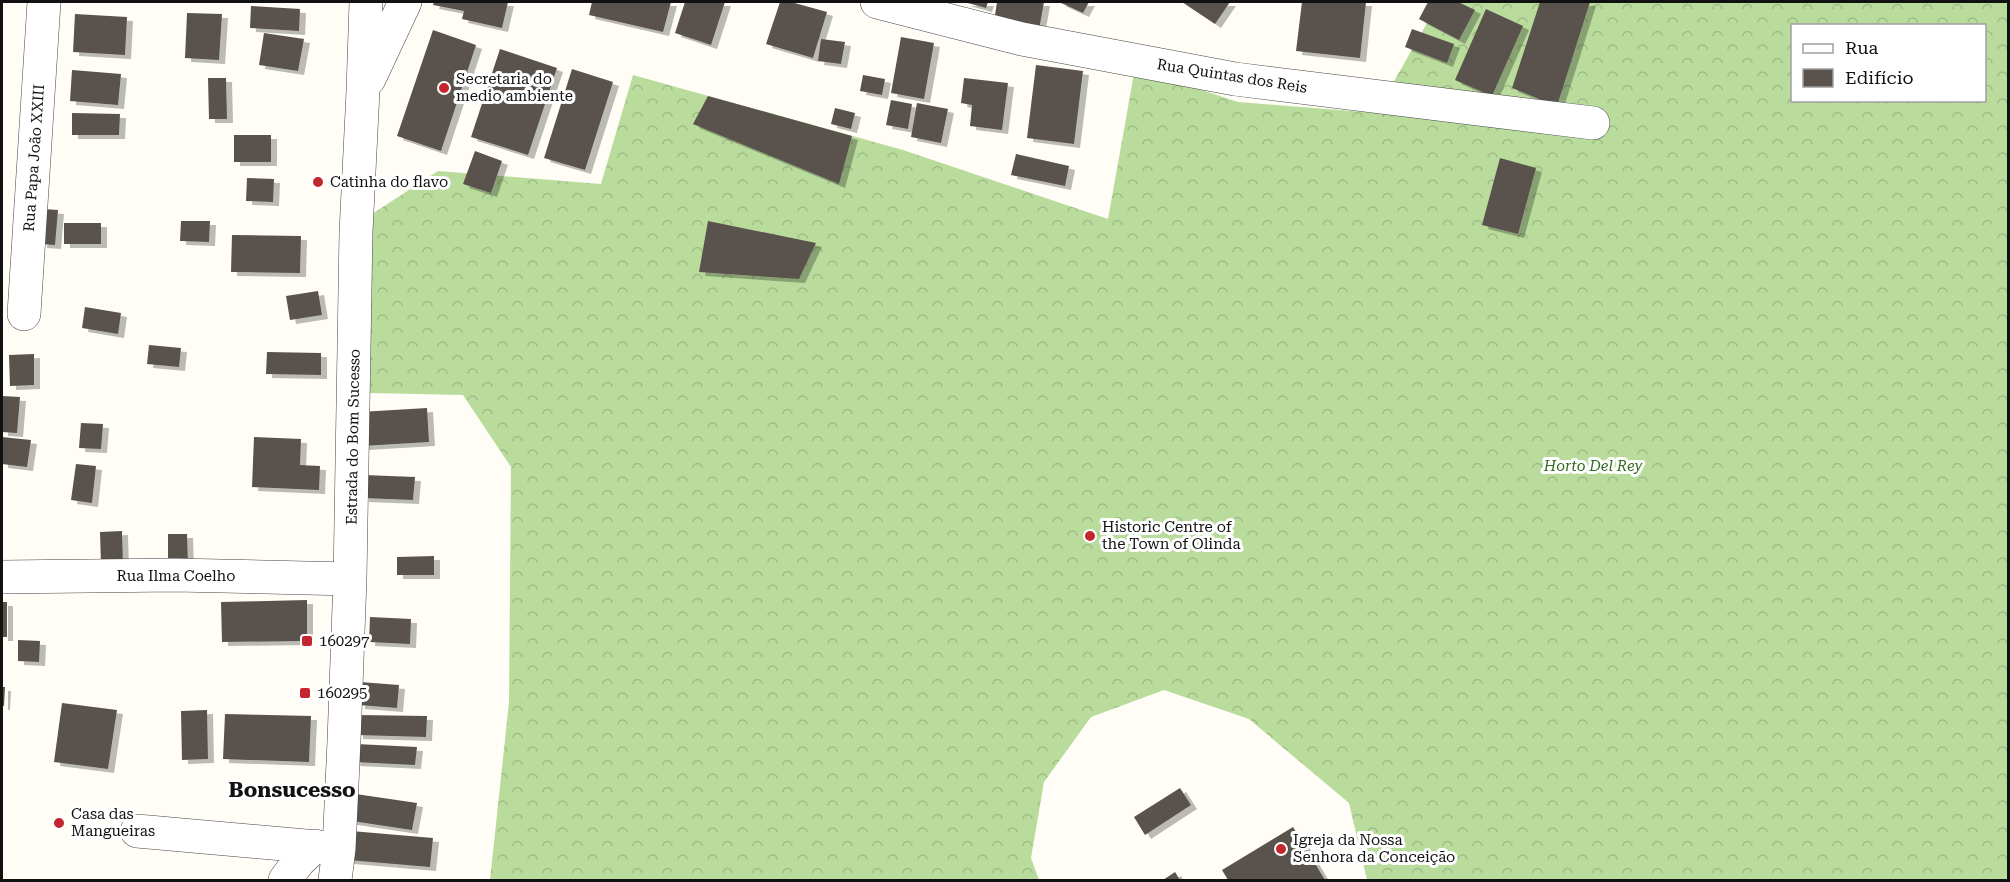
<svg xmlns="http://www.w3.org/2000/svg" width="2010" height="882" font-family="'Roboto Serif',serif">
	<defs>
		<pattern id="forest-crowns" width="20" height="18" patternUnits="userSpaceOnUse" patternTransform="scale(1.5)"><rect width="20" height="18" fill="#b9dc9c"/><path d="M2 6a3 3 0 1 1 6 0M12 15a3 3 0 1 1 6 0" fill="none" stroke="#9ebc85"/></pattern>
		<filter id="shadow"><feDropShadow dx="6" dy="4" stdDeviation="0" flood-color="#0004"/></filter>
	</defs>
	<rect width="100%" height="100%" fill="#fffdf5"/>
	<path fill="url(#forest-crowns)" fill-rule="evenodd" d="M1439,2H2008V880H1367L1349,803L1249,719L1164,690L1091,717L1044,782L1031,858L1039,880H490L509,702L511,467L463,395L370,393L372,214L438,171L601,184L633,75L903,150L1108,219L1135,68L1238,102L1376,113ZM1792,26H1984V100H1792Z"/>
	<path fill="#5a524d" filter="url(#shadow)" d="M434,2H508L502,28L462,19L464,11L433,5Z
		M592,2H671L663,32L589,15Z
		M685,2H725L711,45L675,33Z
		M780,2H791L827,12L813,58L766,44Z
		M964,2H988L986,8Z
		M997,2H1044L1039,30L994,22Z
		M1059,2H1089L1083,13Z
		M1182,2H1230L1215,24Z
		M1302,2H1366L1360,58L1296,51Z
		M1428,2H1458L1475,10L1459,40L1419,19Z
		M1540,2H1590L1557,106L1512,88Z
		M251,6L300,9L299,31L250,28Z
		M1486,9L1523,26L1492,96L1455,80Z
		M187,13L222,14L219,60L185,58Z
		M75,14L127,17L125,55L73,52Z
		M1412,29L1454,44L1447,63L1405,47Z
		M433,30L476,45L441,151L397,136Z
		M264,33L304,39L298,71L259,65Z
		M901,37L934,43L924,99L891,93Z
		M821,39L845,42L841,64L818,61Z
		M500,49L557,68L528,155L471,137Z
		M1036,65L1083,71L1074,144L1027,138Z
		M572,69L613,82L585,170L544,158Z
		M72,70L121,74L118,105L70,101Z
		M863,75L885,79L882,95L860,91Z
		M208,78H226L227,119H209Z
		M964,78L1008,83L1002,130L970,126L972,105L961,103Z
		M708,96L852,136L839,184L693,124Z
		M891,100L912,104L908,129L886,125Z
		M917,103L948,109L941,143L911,137Z
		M835,108L855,113L851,129L831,124Z
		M72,113L120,114L119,135H72Z
		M234,135H271V162H234Z
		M475,151L502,161L491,193L463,184Z
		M1016,154L1069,166L1065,186L1011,175Z
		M1500,158L1536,168L1518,234L1482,225Z
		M247,178L274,179L273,202L246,201Z
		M44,209L58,210L55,245L41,244Z
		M181,221H210L209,242L180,241Z
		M708,221L816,243L799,279L699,272Z
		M64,223H101V244H64Z
		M232,235L301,236L300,273L231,272Z
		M318,291L322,315L290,320L286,296Z
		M85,307L121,313L118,334L82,328Z
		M149,345L181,348L179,367L147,364Z
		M267,352L321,353V375L266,374Z
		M34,354V385L10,386L9,355Z
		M2,396L20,397L17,433L2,432Z
		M427,408L429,442L362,446L360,412Z
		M81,423L103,424L101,449L79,448Z
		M2,437L31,440L27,467L2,464Z
		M254,437L301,439L300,465L320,466L319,490L252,487Z
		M76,464L96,466L92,503L71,500Z
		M364,475L415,477L413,500L363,498Z
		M122,531L123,565H101L100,532Z
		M168,534H187L188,565L168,566Z
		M434,556V575H397V557Z
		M307,600V641L222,642L221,602Z
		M2,602H7V637H2Z
		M370,617L411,619L410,644L369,642Z
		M18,640L40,641L39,662L18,661Z
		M360,682L399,685L397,708L359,705Z
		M2,687H5L4,706H2Z
		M62,703L117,710L108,769L54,762Z
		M207,710L208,759L182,760L181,711Z
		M225,714L311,716L309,762L223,759Z
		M358,715L427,716L426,737L357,735Z
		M356,744L417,747L415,765L354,762Z
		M1180,788L1191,805L1145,835L1134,817Z
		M349,793L417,803L412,830L345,820Z
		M1293,827L1325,880H1228L1222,870Z
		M351,831L433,838L430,867L348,860Z
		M1175,872L1180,880H1163Z"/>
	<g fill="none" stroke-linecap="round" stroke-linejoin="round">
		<g stroke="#444" stroke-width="34">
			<path id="minor" d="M877,2L1022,39L1235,79L1593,123
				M369,79L405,2
				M24,314L44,2
				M2,577L175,575L350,579
				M137,831L339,849
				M285,880L299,861L315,846
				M335,880L339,849L344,741L350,579L356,232L363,91L366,2"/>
		</g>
		<use href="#minor" stroke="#fff" stroke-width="33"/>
	</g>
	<g fill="#c4262e" stroke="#fff" stroke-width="2">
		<circle cx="444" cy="88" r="6"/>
		<circle cx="318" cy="182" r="6"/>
		<circle cx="1090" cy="536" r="6"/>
		<rect x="301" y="635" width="12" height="12" rx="3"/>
		<rect x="299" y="687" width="12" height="12" rx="3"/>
		<circle cx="59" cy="823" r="6"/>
		<circle cx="1281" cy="849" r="6"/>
	</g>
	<g text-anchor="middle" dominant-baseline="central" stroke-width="6" stroke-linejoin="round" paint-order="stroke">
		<g font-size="15" fill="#111" stroke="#fff">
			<text transform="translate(1232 76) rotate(9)">Rua Quintas dos Reis</text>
			<text transform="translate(34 158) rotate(-86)">Rua Papa João XXIII</text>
			<text transform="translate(353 437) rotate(-89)">Estrada do Bom Sucesso</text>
			<text x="176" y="576">Rua Ilma Coelho</text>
		</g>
		<g font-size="15" fill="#111" stroke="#fff" text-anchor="start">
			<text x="456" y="79">Secretaria do<tspan x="456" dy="17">medio ambiente</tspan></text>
			<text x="330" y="182">Catinha do flavo</text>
			<text x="1102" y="527">Historic Centre of<tspan x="1102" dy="17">the Town of Olinda</tspan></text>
			<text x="319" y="641">160297</text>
			<text x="317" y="693">160295</text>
			<text x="71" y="814">Casa das<tspan x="71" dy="17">Mangueiras</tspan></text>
			<text x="1293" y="840">Igreja da Nossa<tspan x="1293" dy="17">Senhora da Conceição</tspan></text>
		</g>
		<g font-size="15" font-style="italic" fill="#2f6b1f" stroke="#fff">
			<text x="1593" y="466">Horto Del Rey</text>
		</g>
		<g font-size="21" font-weight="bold" fill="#111" stroke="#fff">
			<text x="292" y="790">Bonsucesso</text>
		</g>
	</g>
	<rect width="2010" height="882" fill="none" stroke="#111111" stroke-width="6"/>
	<rect x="1791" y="24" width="195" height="78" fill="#ffffff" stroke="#a0a0a0" stroke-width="1.5"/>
	<rect x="1803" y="44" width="30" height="9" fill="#ffffff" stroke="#a0a0a0" stroke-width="1.5"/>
	<text x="1845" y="54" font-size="18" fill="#111111">Rua</text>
	<rect x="1803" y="69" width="30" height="18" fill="#5a524d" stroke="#a0a0a0" stroke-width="1.5"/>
	<text x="1845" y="84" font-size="18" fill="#111111">Edifício</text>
</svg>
